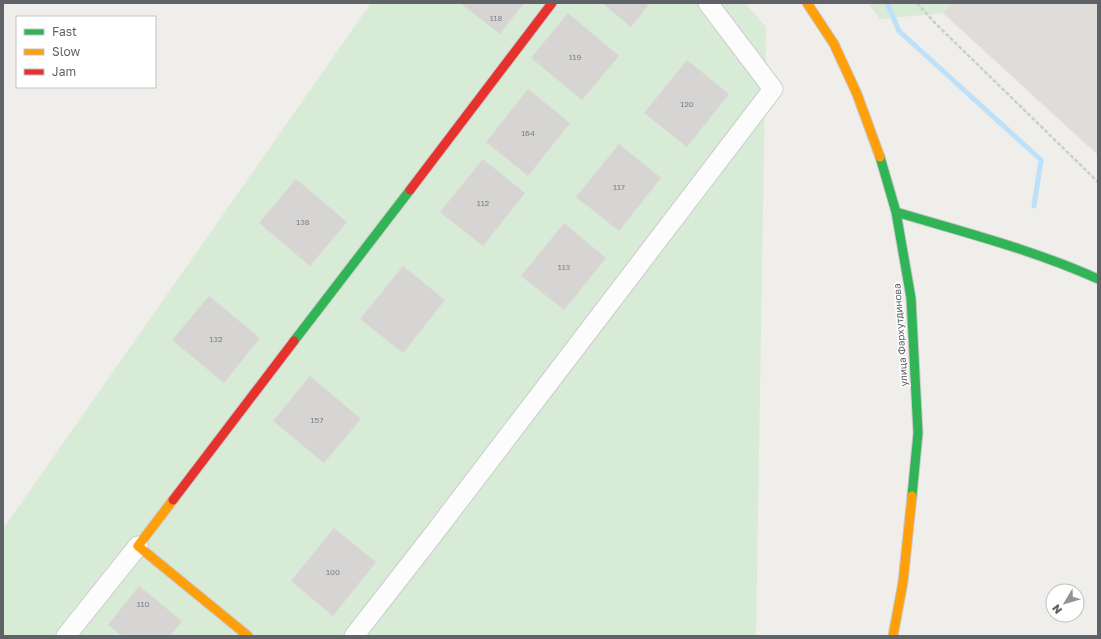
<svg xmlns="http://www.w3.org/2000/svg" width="1101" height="639" font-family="'Golos Text',sans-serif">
	<rect width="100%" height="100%" fill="#efeeea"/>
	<path fill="#dfddda" d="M951,3H1098V155L943,13Z"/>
	<path fill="#d8ebd6" d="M371,3H745L766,27L756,636H3V529Z
		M868,3H951L943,13L880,19Z"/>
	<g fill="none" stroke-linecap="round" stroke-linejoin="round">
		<path stroke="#bfe0f9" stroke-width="5" d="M887,3L899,31L1041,160L1034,206"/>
	</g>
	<path fill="#d6d5d3" stroke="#deddd9" d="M460,3H524L500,34Z
		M602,3H650L631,27Z
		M568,13L619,56L582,100L531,58Z
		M687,60L729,94L687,147L644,113Z
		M528,89L570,123L528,176L486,142Z
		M619,144L661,178L619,231L576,197Z
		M483,159L525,193L483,246L440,212Z
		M296,179L347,222L310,266L259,223Z
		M564,223L606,258L564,310L521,276Z
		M403,266L445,300L403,353L360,319Z
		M209,296L260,338L224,383L172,340Z
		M310,376L361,419L324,463L273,421Z
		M334,528L376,562L333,616L291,581Z
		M139,586L182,621L170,636H122L108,625Z"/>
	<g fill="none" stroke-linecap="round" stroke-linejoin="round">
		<g stroke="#cbcccc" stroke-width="21">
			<path id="street" d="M66,636L138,546
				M354,636L432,536L773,89L708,3"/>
		</g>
		<g stroke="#cacacb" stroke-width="11">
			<path id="fast" d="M880,157L896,212L911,298L918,433L912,496
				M896,212C963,232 1034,250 1098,279
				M294,341L410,190"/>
		</g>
		<g stroke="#cacacb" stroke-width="11">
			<path id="slow" d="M807,3L834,44L857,94L880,157
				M173,500L138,546L248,636
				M893,636L903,582L912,496"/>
		</g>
		<g stroke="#cacacb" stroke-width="11">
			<path id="jam" d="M410,190L552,3
				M173,500L294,341"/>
		</g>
		<path stroke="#cacfcc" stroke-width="2.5" stroke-dasharray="4 2" stroke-linecap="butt" d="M917,3L934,22L1098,182"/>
		<use href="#street" stroke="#fdfcfc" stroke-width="19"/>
		<use href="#fast" stroke="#30b455" stroke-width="9"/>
		<use href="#slow" stroke="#ff9f0a" stroke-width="9"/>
		<use href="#jam" stroke="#e5322d" stroke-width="9"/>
	</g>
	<g text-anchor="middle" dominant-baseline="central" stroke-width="3" stroke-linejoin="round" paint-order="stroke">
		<g font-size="8" fill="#7e8184">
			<text x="496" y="18">118</text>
			<text x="575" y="57">119</text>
			<text x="687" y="104">120</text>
			<text x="528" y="133">164</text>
			<text x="619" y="187">117</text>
			<text x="483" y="203">112</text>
			<text x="303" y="222">138</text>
			<text x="564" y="267">113</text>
			<text x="216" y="339">132</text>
			<text x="317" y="420">157</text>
			<text x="333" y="572">100</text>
			<text x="143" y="604">110</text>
		</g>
		<g font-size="10" fill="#5f6368" stroke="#fff">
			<text transform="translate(900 335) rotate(-94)">улица Фархутдинова</text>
		</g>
	</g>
	<rect width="1101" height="639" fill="none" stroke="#5f6368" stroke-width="8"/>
	<rect x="16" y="16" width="140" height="72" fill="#ffffff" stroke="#bfc1c3"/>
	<rect x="24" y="29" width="20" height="6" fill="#30b455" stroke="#bfc1c3"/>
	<text x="52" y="36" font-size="12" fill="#5f6368">Fast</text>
	<rect x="24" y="49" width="20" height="6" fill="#ff9f0a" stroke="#bfc1c3"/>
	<text x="52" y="56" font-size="12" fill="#5f6368">Slow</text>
	<rect x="24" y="69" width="20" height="6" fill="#e5322d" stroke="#bfc1c3"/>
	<text x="52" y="76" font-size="12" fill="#5f6368">Jam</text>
	<g transform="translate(1065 603) rotate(232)"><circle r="19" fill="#ffffff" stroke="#bfc1c3"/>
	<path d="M0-3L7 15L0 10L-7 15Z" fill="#919496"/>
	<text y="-6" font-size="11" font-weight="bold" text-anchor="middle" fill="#5f6368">N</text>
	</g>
</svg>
